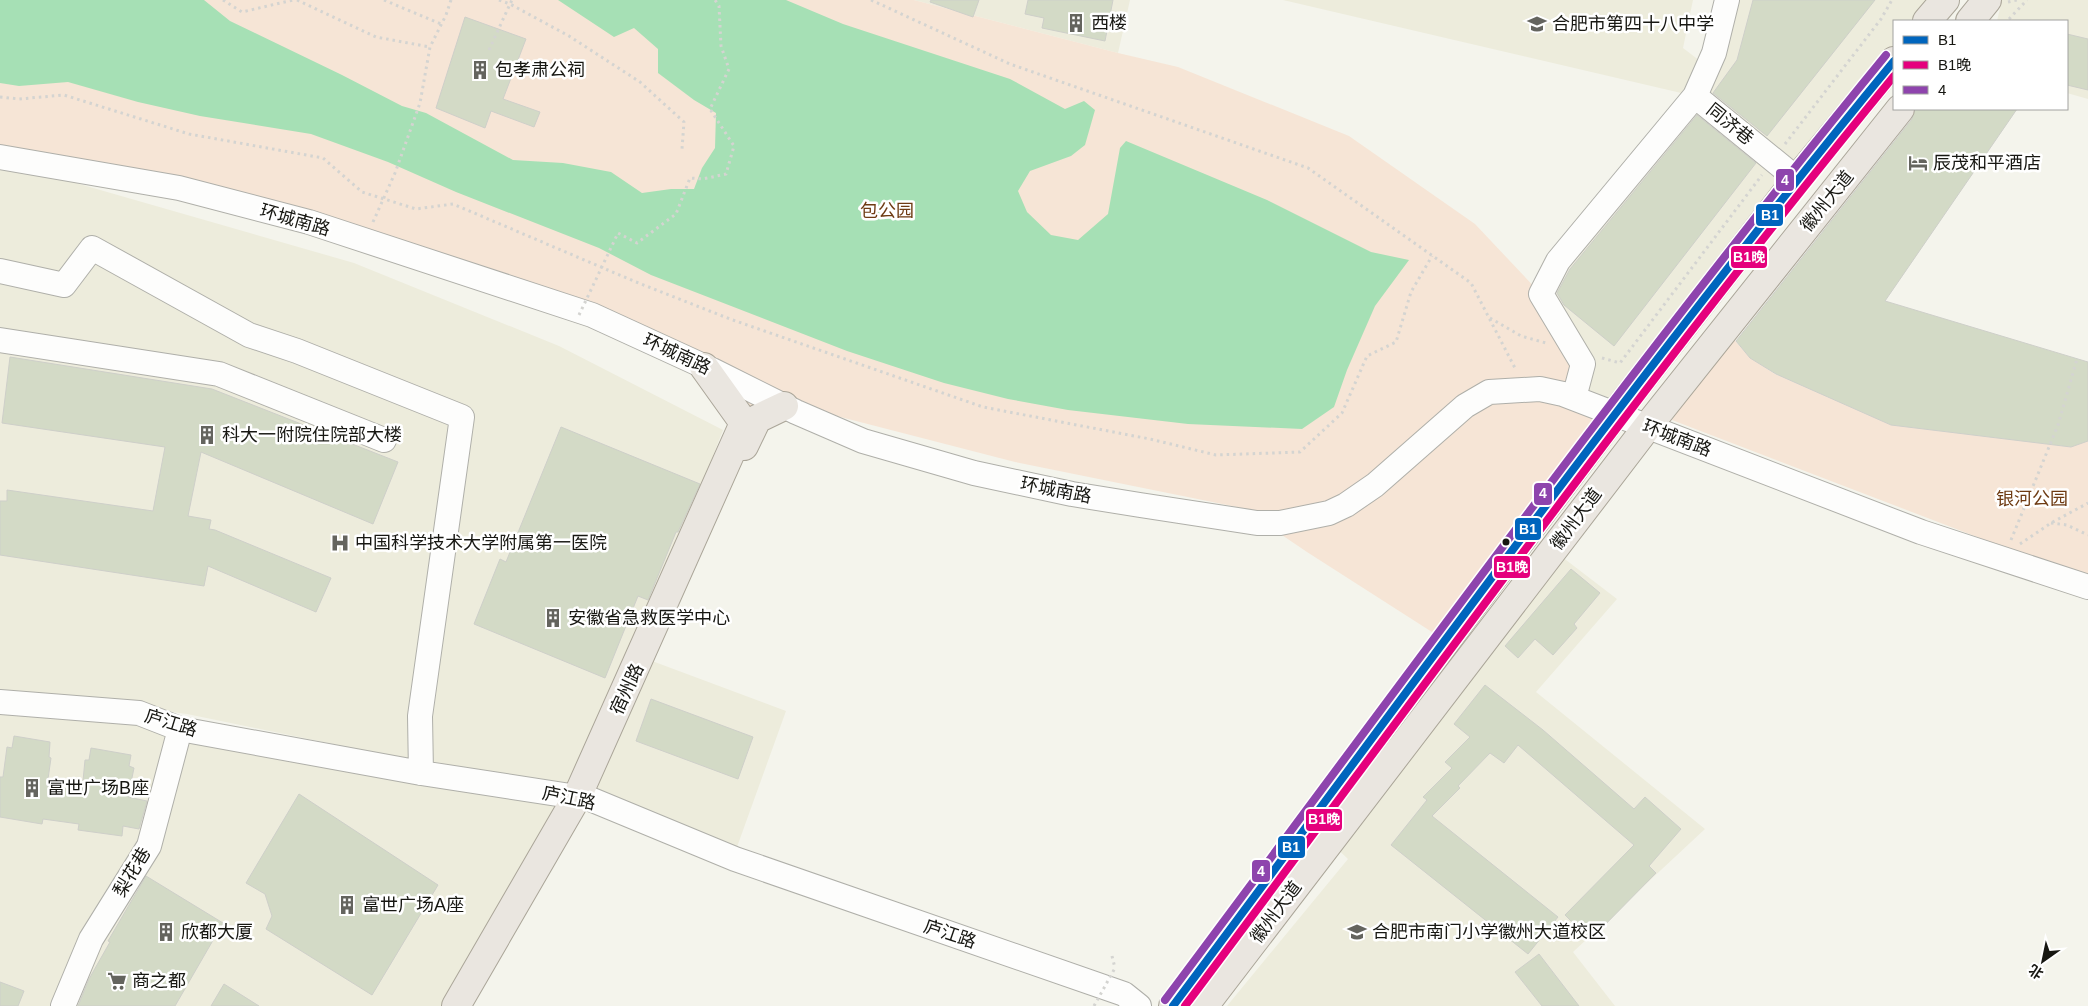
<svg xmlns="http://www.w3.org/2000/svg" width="2088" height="1006" font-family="Helvetica,'Noto Sans SC',sans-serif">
	<rect width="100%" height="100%" fill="#f4f4ec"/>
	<path fill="#edecdc" d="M914,0H1130L1118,53Z
		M1283,0H1693L1683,48L1708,67L1727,0H1945L1927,21H1894V61L1619,409L1575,394L1541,294L1694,96Z
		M2002,0H2088V99L2067,93V21H1997Z
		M0,170L55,177L354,263L559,346L723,430L636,655L786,711L737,847L600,792L564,782L415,761L187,714L0,689Z
		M1553,550L1617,599L1536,692L1705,829L1573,952L1615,1006H1227L1348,859L1330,842Z
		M0,702L577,797L456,1006H0Z"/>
	<path fill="#f6e5d6" d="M0,0H914L1118,53L1178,67L1349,136L1475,224L1541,294L1583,364L1575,394L1619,409L1446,641L1307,552L1242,508L1015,462L794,405L757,419L694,375L579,315L367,235L0,160Z
		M1725,329L1750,358L1775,374L1891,425L2070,447L2088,441V577L1998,545L1672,420Z"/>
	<path fill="#a6e0b5" d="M0,0H204L230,21L342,75L402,106L426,113L513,160L563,163L611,172L642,193L671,189H694L702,168L715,148L716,113L694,100L658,73V49L634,28L614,37L558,0H786L843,24L1010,79L1065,109L1084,101L1095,110L1085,145L1071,156L1030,171L1018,191L1027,212L1051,235L1078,240L1108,214L1120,148L1126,141L1267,200L1371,252L1409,260L1375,306L1347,370L1334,407L1302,429L1188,424L1068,410L1008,399L944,383L847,351L651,275L599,248L456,192L388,162L311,134L200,116L138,102L68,82L19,86L0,83Z"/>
	<path fill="#d3dac6" stroke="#cecfc9" d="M931,0H979L973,17L930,2Z
		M1028,0H1113L1105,41L1042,28L1044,18L1025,14Z
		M1753,0H1875L1767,136L1713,93L1737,60Z
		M465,17L526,39L503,99L540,112L534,127L491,111L485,128L436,108Z
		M2067,34L2088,39V90L2067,85Z
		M1915,109H2017L1885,301L2088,362V441L2071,447L1891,425L1776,374L1750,358L1736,341L1912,119Z
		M1697,115L1756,163L1614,346L1564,305L1557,293L1570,269Z
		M10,357L212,389L398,462L373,524L201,452L188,516L211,520L209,529L215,530L331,578L316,612L208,566L204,586L0,555V501H7V490L153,511L165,447L2,423Z
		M561,427L700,484L678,532H676L648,600L638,596L605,678L474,624L500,559L506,562Z
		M1571,569L1600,593L1574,624L1577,628L1553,655L1535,639L1518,658L1505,646Z
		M1485,685L1543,730L1634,809L1645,797L1681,829L1649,866L1656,873L1590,940L1565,915L1634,845L1518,745L1504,763L1490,753L1458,786L1460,788L1432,816L1558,917L1528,954L1391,845L1427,800L1423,797L1452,768L1445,762L1470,737L1454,724Z
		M651,699L753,737L738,779L636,741Z
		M14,736L50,742L49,757L51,758L47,786L82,791L85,760H89L91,748L131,755L129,766L134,768L128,797L147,801L139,829L123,826L122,836L78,830L79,824L43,819L42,824L0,817V777H3L7,747L12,748Z
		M299,794L438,885L372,995L266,929L272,916L265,894L246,883Z
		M146,876L223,923L175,1006H78L89,979L110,942L108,941Z
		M1539,954L1579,1006H1542L1515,972Z
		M0,982L24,991L18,1006H0Z
		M224,984L259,1006H211Z"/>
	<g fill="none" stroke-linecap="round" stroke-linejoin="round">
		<g stroke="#afafa9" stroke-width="26">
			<path id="minor" d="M1727,0L1714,53L1695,96L1797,179
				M0,157L179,188L309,222L592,315L712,370L796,412L863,441L974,473L1072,494L1140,505L1257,523H1280L1329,513L1346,505L1375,485L1465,406L1489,392L1540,389L1563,394L1921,532L2088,587
				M0,271L64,285L92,248L249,335L297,351L462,417L420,716L421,773
				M0,340L219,374L384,440
				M1575,394L1583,364L1541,294L1558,261L1695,96
				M0,702L139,713L180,729L421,773L590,799L735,859L1124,994L1139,1006
				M63,1006L91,939L149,846L180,729"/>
		</g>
		<g stroke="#aaa598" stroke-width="30">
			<path id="major" d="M1927,21L1945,0
				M1970,21L1987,0
				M744,446L757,419L784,406
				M456,1006L577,797L744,423L704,367
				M1173,1006L1619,409L1797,179L1894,61
				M1204,1006L1651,422L1900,109"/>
		</g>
		<path stroke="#d4d4d1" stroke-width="3" stroke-dasharray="2.5 4" stroke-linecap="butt" d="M223,0L242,12L293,0
			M297,0L376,37L430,47
			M384,0L441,24
			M499,0L510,4L512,0
			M871,0L1010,64L1308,168L1471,283L1516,370
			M2008,2L2017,0
			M2009,19L2027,0
			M489,50L510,4L569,36L640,82L684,122L682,149
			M0,97L19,99L64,95L189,134L323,158L362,192L416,209L453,204L636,282L730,319L983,407L1150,439L1216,455L1300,452L1342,413L1367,356L1396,342L1411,292L1432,256
			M1785,144L1881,19L1892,0
			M373,222L395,173L420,103L430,47L446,15L451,0
			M1490,318L1521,336L1546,343
			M1602,358L1620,363L1762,175
			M2051,523L2067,525L2088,535
			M2011,540L2058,425L2077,359
			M2020,544L2051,523L2088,503
			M1112,956L1115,968"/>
		<use href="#minor" stroke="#fdfdfc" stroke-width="24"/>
		<use href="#major" stroke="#eae6e0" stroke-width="28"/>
		<path stroke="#d4d4d1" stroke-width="3" stroke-dasharray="2.5 4" stroke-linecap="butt" d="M579,315L618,233L637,243L676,214L690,178L703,179L726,174L734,146L710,109L729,69L721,46L719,6L715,0
			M1094,1006L1115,968"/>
		<g stroke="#fff" stroke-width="11">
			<path id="bus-1" d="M1173,1006C1410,689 1642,367 1894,61"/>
		</g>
		<g stroke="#fff" stroke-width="11">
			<path id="bus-2" d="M1185,1006C1419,694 1647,377 1894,76"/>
		</g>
		<g stroke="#fff" stroke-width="11">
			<path id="bus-3" d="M1165,1000C1402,683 1635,361 1886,55"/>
		</g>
		<use href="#bus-1" stroke="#0065bd" stroke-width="8"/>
		<use href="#bus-2" stroke="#e5007d" stroke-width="8"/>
		<use href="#bus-3" stroke="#8e44ad" stroke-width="8"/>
	</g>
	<defs>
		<g id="building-bare" transform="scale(1.5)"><path d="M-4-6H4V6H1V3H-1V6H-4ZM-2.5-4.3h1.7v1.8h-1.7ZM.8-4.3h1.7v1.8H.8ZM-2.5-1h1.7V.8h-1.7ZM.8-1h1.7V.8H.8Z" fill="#64645e" stroke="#fff" stroke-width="2.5" paint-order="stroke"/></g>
		<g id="school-bare" transform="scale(1.5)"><path d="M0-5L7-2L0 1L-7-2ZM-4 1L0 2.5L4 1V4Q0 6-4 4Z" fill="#64645e" stroke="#fff" stroke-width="2.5" paint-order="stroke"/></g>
		<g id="hotel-bare" transform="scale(1.5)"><path d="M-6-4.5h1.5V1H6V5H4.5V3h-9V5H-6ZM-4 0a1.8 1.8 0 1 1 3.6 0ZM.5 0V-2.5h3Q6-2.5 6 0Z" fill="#64645e" stroke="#fff" stroke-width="2.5" paint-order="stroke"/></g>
		<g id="hospital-bare" transform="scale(1.5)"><path d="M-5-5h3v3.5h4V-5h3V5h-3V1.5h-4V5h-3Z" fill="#64645e" stroke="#fff" stroke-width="2.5" paint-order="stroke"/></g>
		<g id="supermarket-bare" transform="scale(1.5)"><path d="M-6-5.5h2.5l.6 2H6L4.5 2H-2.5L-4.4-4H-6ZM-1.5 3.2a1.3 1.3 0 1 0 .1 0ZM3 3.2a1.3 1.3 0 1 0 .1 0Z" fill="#64645e" stroke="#fff" stroke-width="2.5" paint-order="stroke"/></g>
	</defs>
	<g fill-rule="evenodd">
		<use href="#building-bare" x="1076" y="23"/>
		<use href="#school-bare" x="1537" y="24"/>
		<use href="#building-bare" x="480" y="70"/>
		<use href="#hotel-bare" x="1918" y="163"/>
		<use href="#building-bare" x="207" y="435"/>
		<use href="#hospital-bare" x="340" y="543"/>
		<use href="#building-bare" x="553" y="618"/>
		<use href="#building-bare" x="32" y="788"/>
		<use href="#building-bare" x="347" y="905"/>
		<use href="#building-bare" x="166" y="932"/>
		<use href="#school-bare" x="1357" y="932"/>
		<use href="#supermarket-bare" x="117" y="981"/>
	</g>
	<circle fill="#171712" stroke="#fff" stroke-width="2" cx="1506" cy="542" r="4.5"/>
	<g text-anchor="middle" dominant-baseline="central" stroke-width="5" stroke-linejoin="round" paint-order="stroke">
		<g font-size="18" fill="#171712" stroke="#fff" text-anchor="start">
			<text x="1091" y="23">西楼</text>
			<text x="1552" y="24">合肥市第四十八中学</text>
			<text x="495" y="70">包孝肃公祠</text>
			<text x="1933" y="163">辰茂和平酒店</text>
			<text x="222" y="435">科大一附院住院部大楼</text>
			<text x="355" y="543">中国科学技术大学附属第一医院</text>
			<text x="568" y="618">安徽省急救医学中心</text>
			<text x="47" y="788">富世广场B座</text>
			<text x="362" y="905">富世广场A座</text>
			<text x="181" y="932">欣都大厦</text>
			<text x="1372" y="932">合肥市南门小学徽州大道校区</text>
			<text x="132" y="981">商之都</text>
		</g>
		<g font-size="18" fill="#171712" stroke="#fff">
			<text transform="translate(1730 124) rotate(39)">同济巷</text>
			<text transform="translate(1827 201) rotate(-51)">徽州大道</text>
			<text transform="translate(295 220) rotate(16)">环城南路</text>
			<text transform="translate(677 354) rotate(25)">环城南路</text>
			<text transform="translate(1677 438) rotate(21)">环城南路</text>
			<text transform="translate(1056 490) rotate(11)">环城南路</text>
			<text transform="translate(1576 519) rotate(-53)">徽州大道</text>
			<text transform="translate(627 689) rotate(-65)">宿州路</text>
			<text transform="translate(171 723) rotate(17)">庐江路</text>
			<text transform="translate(569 798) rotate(12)">庐江路</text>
			<text transform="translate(132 872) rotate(-59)">梨花巷</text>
			<text transform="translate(1276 912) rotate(-53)">徽州大道</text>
			<text transform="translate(950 934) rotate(19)">庐江路</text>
		</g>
		<g font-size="18" fill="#6e3b13" stroke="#fff">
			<text x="887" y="211">包公园</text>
			<text x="2032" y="499">银河公园</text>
		</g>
	</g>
	<g stroke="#fff" stroke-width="2">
		<rect x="1775" y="168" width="20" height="24" rx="5" fill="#8e44ad"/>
		<rect x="1755" y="203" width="29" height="24" rx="5" fill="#0065bd"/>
		<rect x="1730" y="245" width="38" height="24" rx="5" fill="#e5007d"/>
		<rect x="1533" y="482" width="20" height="24" rx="5" fill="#8e44ad"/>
		<rect x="1514" y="517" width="28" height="24" rx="5" fill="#0065bd"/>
		<rect x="1493" y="555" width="38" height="24" rx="5" fill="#e5007d"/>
		<rect x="1305" y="808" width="38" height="24" rx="5" fill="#e5007d"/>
		<rect x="1277" y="835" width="29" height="24" rx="5" fill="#0065bd"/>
		<rect x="1251" y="859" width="20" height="24" rx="5" fill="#8e44ad"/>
	</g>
	<g font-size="14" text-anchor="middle" font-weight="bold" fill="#fff">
		<text x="1785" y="185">4</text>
		<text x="1770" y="220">B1</text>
		<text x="1749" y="262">B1晚</text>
		<text x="1543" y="498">4</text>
		<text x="1528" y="534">B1</text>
		<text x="1512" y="572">B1晚</text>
		<text x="1324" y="824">B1晚</text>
		<text x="1291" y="852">B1</text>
		<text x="1261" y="876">4</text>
	</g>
	<rect x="1893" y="20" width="175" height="90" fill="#ffffff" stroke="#a2a2a0"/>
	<rect x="1903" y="36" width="25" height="8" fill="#0065bd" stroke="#a2a2a0"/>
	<text x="1938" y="45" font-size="15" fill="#171712">B1</text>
	<rect x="1903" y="61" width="25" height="8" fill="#e5007d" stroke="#a2a2a0"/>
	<text x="1938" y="70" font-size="15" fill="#171712">B1晚</text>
	<rect x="1903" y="86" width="25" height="8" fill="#8e44ad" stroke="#a2a2a0"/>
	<text x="1938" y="95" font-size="15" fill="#171712">4</text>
	<g transform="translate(2043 961) rotate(213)" stroke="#ffffff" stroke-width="4" paint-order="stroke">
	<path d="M0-4L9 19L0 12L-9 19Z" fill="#171712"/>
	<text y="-8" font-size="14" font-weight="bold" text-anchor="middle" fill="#171712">北</text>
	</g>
</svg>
